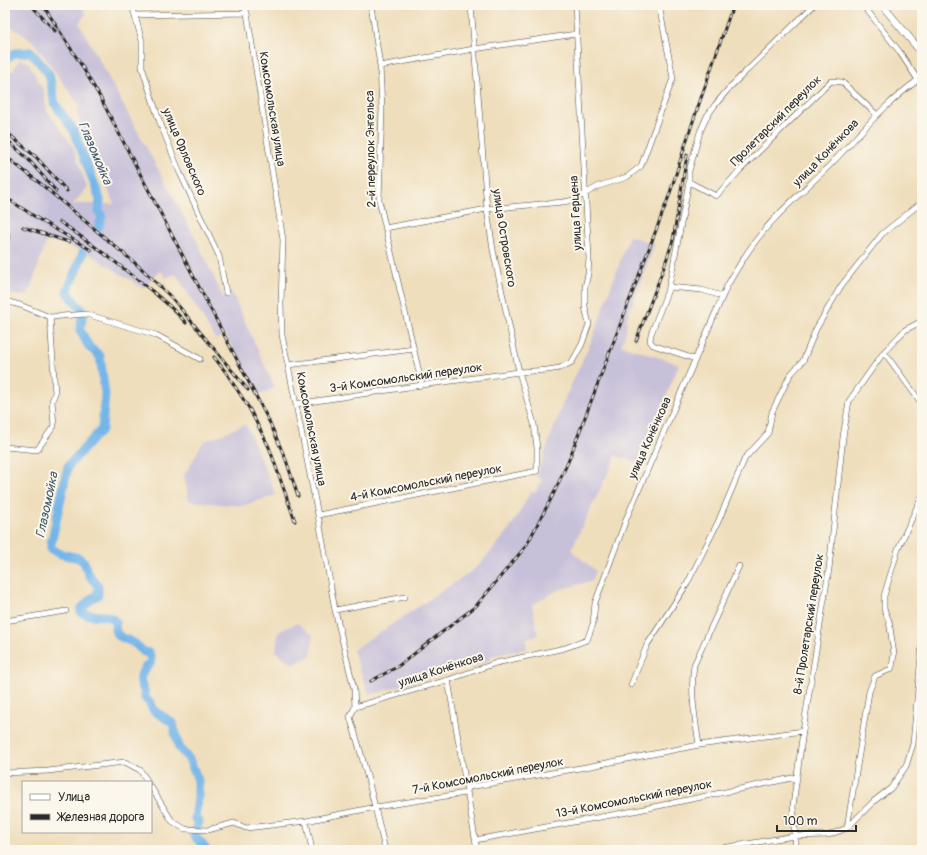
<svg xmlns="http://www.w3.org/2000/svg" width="927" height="855" font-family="Pangolin,sans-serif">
	<rect width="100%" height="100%" fill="#fbf7ec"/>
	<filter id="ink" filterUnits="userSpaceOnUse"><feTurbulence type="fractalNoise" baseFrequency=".025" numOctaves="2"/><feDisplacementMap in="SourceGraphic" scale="8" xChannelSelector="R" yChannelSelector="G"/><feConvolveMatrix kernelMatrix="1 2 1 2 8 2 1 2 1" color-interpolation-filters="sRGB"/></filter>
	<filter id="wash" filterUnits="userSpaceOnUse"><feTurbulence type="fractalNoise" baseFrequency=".012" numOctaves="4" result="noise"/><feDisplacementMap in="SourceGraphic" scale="16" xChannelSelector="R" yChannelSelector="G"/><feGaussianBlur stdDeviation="0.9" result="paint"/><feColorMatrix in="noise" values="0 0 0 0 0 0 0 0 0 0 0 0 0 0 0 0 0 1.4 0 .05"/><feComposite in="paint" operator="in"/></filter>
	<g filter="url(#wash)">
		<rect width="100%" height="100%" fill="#efdebc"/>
		<path fill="#c7c0d9" d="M8,5H81L86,14L79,23L197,241L223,297L231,291L275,388L259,394L225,334L216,340L176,274L165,278L161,270L143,288L86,252L47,239L28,296L5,294V70L13,71L20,59L29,63L44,92L47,111L73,146L87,188L73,204H114L77,115L80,106L32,40L6,24L5,19Z
			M629,236L655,244L627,318L626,332L621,345L679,364L640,463L616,456L571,550L596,571L592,581L558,590L532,605L538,635L526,639L527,649L491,656V660L369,695L353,650L472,571L481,563L509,530L531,492L535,493L542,479L536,477L562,405L593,337Z
			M246,424L276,495L242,506L189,501L184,476L203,442Z
			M297,623L313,635L311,656L293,664L276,652L278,632Z"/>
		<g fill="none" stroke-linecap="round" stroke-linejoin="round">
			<path stroke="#75b6ea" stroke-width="9" d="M5,59L15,53L31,52L49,74L55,104L74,131L100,199L99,212L102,217L98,228
				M83,253L67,292L83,312L80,330L89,347L100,356L105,394L102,429L68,466L51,544V549L61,554L79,558L84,562L89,575L98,586V595L92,598L81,609V612C93,619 106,611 116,622L115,630L119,636L134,643L144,652L149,653L151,658L150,664C143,668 138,677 142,686C144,692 145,690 145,698L150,703L153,710L173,723L179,748L189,759L198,780V797L195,819L199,822L194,835L205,848L204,850"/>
		</g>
	</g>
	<g filter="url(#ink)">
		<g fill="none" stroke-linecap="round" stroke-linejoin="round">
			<g stroke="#484641" stroke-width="6">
				<path id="minor" d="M132,5L142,41V67L159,120L180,173L219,256L226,293
					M244,5L247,13L283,240L281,304L282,335L318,515L335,610L354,689L355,707L350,717C364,761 375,805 385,850
					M371,5L380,66L382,109L379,200L422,385
					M863,5L899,51L918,80L922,82
					M135,15L247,13
					M380,66L474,49L576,34
					M689,182L716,196L744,166L831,81L842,82L877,115
					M385,228L487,209L563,202L574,200L599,186L627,177L641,166L673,78L659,5
					M669,287L689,182V171L700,132L707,116L715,105L730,87L814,5
					M5,301L20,305L50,317L86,314L156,335L200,359
					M884,352L922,404
					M695,359L653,345L650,341L651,334L669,287L702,290L722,296
					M288,365L414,349
					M296,404L422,385L519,372L547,370L560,368L572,362L582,344L589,324L585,307V287L588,274L589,258L575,5
					M5,447L37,450L54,426L52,401L55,393L50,317
					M318,515L537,471V448L534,424L519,372L493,250L487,209L471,5
					M335,610L405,597
					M5,621L66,611
					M448,680L477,850
					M631,685L647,645L687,584L718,522L745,458L768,433L772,412L790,375L803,361L816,329L841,286L882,234L922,202
					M355,707L448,680L496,663L565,648L587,640L593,624L595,603L627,517L727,286C738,267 748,249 762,233C782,208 808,187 831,164C860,134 883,105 918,80
					M699,745C695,718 690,692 694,665L739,566
					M5,773L48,771L125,762L140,770L148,782
					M151,787L172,821L185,829L208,830L234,823L246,828L306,821L376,807L466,793L469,787L586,767L699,745L803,731
					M306,821L312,850
					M847,828L869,692L875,676L891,669L892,667L894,654L889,621L884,609V596L898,549L922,496
					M475,840L639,810L797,777
					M710,850L794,836L829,835L847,828L874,801L891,788L906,766L913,744L922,644
					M796,850L793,806L803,731L829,569L843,437L849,401L884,352L905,330L922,321"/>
			</g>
			<g stroke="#484641" stroke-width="8">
				<path id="secondary" d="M882,5L922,53"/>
			</g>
			<use href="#minor" stroke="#fff" stroke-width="5"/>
			<use href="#secondary" stroke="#fff" stroke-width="7"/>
			<g stroke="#2b2b2b" stroke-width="3">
				<path id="rail" d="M31,5L55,31
					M43,5L80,63L100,97L270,423L286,460L298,496
					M5,131L36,157L67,191
					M5,138L28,159L56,191
					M5,156L41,184L142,269L172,298L248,390
					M5,197L40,220L91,250
					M60,222C87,240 113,260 138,280C155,293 172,307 186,323
					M23,227L69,242
					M5,248L9,236
					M636,341L664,267L673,240L687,155
					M214,357L228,375
					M225,371L249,408L269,447L295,521
					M371,681L397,667L476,606L526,546L553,495L568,462L669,196L689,133L733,5"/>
			</g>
			<use href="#rail" stroke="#fbf7ec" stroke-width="1.5" stroke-dasharray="4.5" stroke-linecap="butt"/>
		</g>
	</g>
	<g text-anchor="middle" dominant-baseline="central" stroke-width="4" stroke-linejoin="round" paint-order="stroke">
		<g font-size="12" fill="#2b2b2b" stroke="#fbf7ec">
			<text transform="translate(272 109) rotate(81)">Комсомольская улица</text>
			<text transform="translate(776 121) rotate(-45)">Пролетарский переулок</text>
			<text transform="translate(371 149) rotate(-91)">2-й переулок Энгельса</text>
			<text transform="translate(184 152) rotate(67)">улица Орловского</text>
			<text transform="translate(826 153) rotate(-46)">улица Конёнкова</text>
			<text transform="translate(576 213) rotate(-93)">улица Герцена</text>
			<text transform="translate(504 238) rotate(81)">улица Островского</text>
			<text transform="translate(406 378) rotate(-8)">3-й Комсомольский переулок</text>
			<text transform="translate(311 429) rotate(79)">Комсомольская улица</text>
			<text transform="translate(650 438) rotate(-66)">улица Конёнкова</text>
			<text transform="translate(426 483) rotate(-11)">4-й Комсомольский переулок</text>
			<text transform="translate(809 624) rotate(-81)">8-й Пролетарский переулок</text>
			<text transform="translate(441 670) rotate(-18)">улица Конёнкова</text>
			<text transform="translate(488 776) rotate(-11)">7-й Комсомольский переулок</text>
			<text transform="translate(634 799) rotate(-11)">13-й Комсомольский переулок</text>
		</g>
		<g font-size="13" font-style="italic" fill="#455c6e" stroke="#fbf7ec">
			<text transform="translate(95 153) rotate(67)">Глазомойка</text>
			<text transform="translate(47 505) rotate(-78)">Глазомойка</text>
		</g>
	</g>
	<rect width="927" height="855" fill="none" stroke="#fbf7ec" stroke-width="20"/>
	<rect x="22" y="781" width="130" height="52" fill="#fbf7ec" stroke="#a8a59f"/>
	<rect x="30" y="794" width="20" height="6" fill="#ffffff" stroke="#a8a59f"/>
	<text x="58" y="801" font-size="12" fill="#2b2b2b">Улица</text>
	<rect x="30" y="814" width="20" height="6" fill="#2b2b2b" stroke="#a8a59f"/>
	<text x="58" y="821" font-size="12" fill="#2b2b2b">Железная дорога</text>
	<path d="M777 825v6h79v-6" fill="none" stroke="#2b2b2b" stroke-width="2"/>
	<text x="783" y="825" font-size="12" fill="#2b2b2b" stroke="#fbf7ec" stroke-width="3" paint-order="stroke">100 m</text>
</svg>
